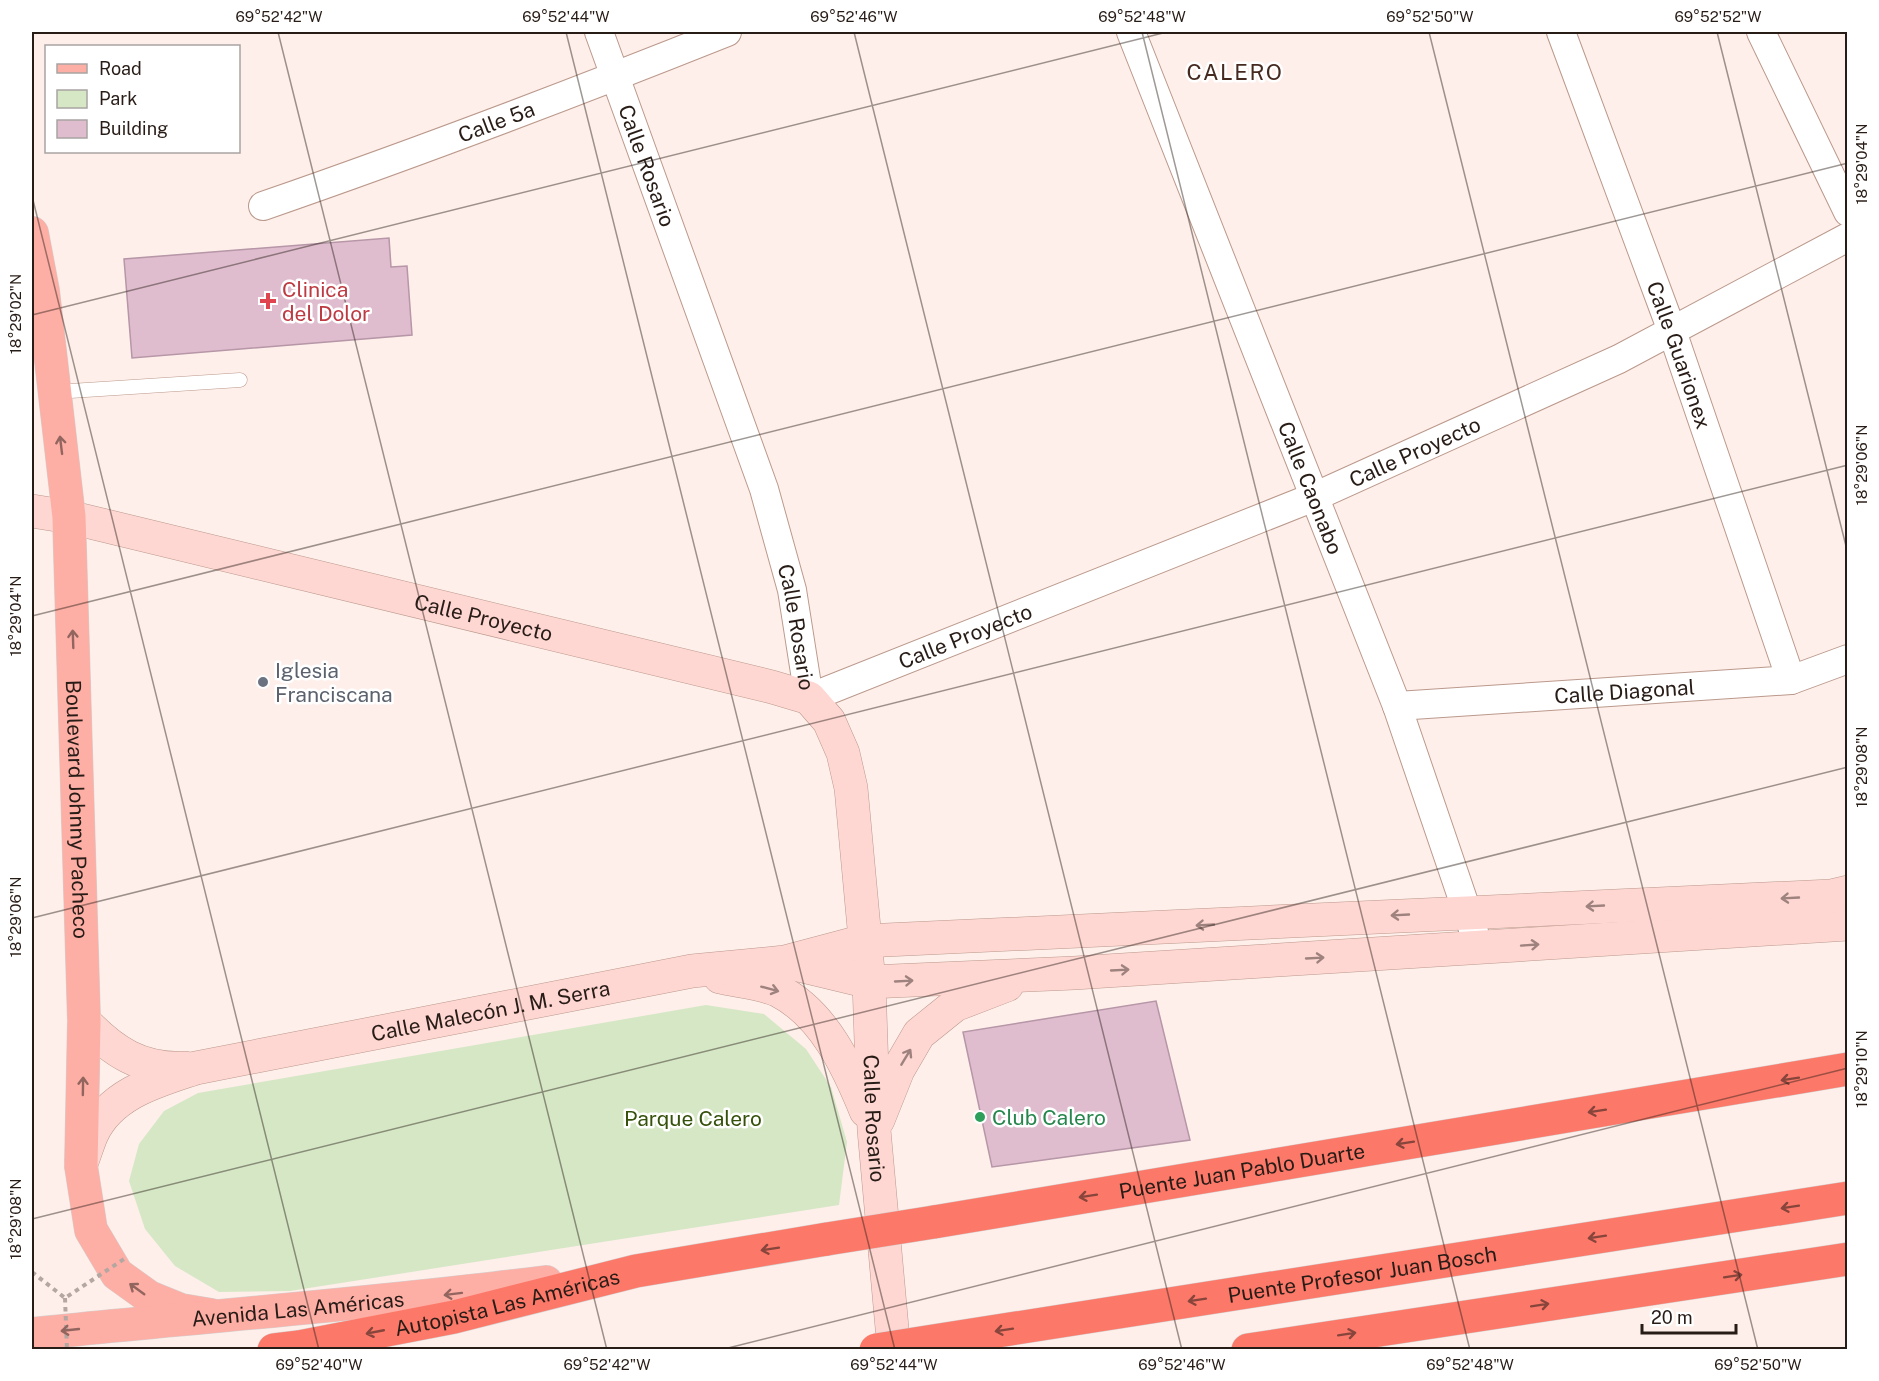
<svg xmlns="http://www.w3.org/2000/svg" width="1879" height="1381" font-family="'Public Sans',sans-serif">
	<rect width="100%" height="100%" fill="#feefea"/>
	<path fill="#d6e7c6" d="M706,1005L764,1014L806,1049L831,1087L847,1142L839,1205L290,1291L219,1292L175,1266L145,1229L129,1181L139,1144L164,1111L198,1093Z"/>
	<path fill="#dfbdce" stroke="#b696a7" stroke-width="1.5" d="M389,238L391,267L407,266L412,335L132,358L124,259Z
		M1156,1001L1190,1140L992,1167L963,1032Z"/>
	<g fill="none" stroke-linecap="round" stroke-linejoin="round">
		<g stroke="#bb998c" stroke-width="15">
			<path id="service" d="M55,392L240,380"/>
		</g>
		<g stroke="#bb998c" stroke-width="30">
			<g id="minor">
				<path id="s1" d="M599,32L764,489L792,590L809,698L1314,497L1619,359L1848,237"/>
				<path id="s2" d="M1131,32L1397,706L1474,932"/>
				<path id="s3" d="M1561,32L1672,331L1791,680"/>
				<path d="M1761,32L1848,212"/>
				<path id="s4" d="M263,206C419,152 574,93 727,32"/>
				<path id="s5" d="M1397,706L1791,680L1848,659"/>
			</g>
		</g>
		<g stroke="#bb998c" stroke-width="34">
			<g id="secondary">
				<path id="s6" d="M32,511L69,517L772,687L809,698L829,721L843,753L851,788L869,982L874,1130L894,1350"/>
				<path d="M790,963L869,982L1074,973L1848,924"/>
				<path d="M720,977C736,981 766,984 779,991C824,1014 848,1067 866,1111"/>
				<path d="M84,1021C113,1052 141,1070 185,1068"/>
				<path d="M878,1120L898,1070L919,1034L955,1005L1007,985"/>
				<path id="s7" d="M81,1164C85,1154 88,1143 92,1134C111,1093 157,1081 196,1068L692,971L785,962L864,941L1831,896L1848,892"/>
			</g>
		</g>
		<g stroke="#d4d2d1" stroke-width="34">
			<g id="primary">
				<path id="s8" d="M32,233L43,291L69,517L84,1021L81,1166L91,1230L117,1274L149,1297L181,1310L211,1315"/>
				<path id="s9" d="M32,1334C203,1316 375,1304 546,1282"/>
			</g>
		</g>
		<g stroke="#d4d2d1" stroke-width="34">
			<g id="motorway">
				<path id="s10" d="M934,1222L1848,1069"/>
				<path id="s11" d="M274,1350L299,1347L454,1317L636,1271L827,1239"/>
				<path d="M1248,1350L1848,1259"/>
			</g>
		</g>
		<use href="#service" stroke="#fff" stroke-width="14"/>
		<use href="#minor" stroke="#fff" stroke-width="28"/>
		<use href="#secondary" stroke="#fed6d2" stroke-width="33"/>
		<use href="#primary" stroke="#fdaea5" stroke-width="33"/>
		<use href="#motorway" stroke="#fc7869" stroke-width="33"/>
		<g stroke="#d4d2d1" stroke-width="34" stroke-linecap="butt">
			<g id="motorway-bridge">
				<path d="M827,1239L934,1222"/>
				<path id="s12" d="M876,1350L1848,1198"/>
			</g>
		</g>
		<path stroke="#b4a6a1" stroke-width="4" stroke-dasharray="4.5 4.5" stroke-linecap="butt" d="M32,1272L65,1298L124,1259
			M65,1298L67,1350"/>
		<use href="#motorway-bridge" stroke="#fc7869" stroke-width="33"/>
	</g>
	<defs><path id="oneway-shaft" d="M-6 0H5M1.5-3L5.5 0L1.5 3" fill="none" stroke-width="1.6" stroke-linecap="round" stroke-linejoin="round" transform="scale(1.5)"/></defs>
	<g stroke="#92655e">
		<use href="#oneway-shaft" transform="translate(61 445) rotate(-97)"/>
		<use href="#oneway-shaft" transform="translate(73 639) rotate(-92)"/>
		<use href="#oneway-shaft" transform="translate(83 1086) rotate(-89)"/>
		<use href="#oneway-shaft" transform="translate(137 1289) rotate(-144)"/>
		<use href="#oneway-shaft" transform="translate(453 1294) rotate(173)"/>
		<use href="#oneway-shaft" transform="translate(70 1330) rotate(174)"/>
	</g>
	<g stroke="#9e827e">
		<use href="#oneway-shaft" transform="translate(1790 898) rotate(177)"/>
		<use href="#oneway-shaft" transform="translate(1595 906) rotate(177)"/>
		<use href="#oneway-shaft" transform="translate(1400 915) rotate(177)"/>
		<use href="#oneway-shaft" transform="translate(1205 925) rotate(177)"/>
		<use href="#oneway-shaft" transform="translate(1530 945) rotate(-4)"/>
		<use href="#oneway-shaft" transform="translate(1315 958) rotate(-3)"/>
		<use href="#oneway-shaft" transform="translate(1120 970) rotate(-3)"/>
		<use href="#oneway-shaft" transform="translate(904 981) rotate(-3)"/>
		<use href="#oneway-shaft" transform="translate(770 989) rotate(15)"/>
		<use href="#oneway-shaft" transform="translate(906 1057) rotate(-59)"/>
	</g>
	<g stroke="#87453c">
		<use href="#oneway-shaft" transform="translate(1790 1079) rotate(171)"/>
		<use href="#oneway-shaft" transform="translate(1597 1111) rotate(171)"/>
		<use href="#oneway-shaft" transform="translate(1405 1143) rotate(171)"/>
		<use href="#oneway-shaft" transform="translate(1088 1196) rotate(171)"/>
		<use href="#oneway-shaft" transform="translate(1790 1207) rotate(171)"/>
		<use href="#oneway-shaft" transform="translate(1597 1237) rotate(171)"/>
		<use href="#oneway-shaft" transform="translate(770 1249) rotate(171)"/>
		<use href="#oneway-shaft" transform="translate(1733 1276) rotate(-9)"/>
		<use href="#oneway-shaft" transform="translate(1197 1300) rotate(171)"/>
		<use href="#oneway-shaft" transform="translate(1540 1305) rotate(-9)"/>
		<use href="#oneway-shaft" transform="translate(1004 1330) rotate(171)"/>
		<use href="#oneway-shaft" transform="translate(375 1332) rotate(169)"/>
		<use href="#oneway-shaft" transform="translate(1347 1334) rotate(-9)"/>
	</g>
	<path fill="none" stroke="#281c17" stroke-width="1.5" stroke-opacity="0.45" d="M278,32L607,1350M566,32L895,1350M854,32L1182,1350M1142,32L1470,1350M1429,32L1758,1350M1717,32L1848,554M32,196L319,1350M32,315L1167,32M32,616L1848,163M32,918L1848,465M32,1219L1848,767M720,1350L1848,1068"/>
	<path fill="#e0444e" stroke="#fff" stroke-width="2" d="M265 292h6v6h6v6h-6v6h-6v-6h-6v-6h6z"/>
	<circle fill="#6b7280" stroke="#fff" stroke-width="2" cx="263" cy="682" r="6"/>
	<circle fill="#2e9e5b" stroke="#fff" stroke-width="2" cx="980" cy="1117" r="6"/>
	<g text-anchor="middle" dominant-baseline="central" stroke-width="5" stroke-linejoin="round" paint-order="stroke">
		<g font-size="21" fill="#281c17" stroke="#fff">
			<text stroke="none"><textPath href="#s4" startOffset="248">Calle 5a</textPath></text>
			<text stroke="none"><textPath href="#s1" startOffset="142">Calle Rosario</textPath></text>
			<text stroke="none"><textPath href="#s3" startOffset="344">Calle Guarionex</textPath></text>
			<text stroke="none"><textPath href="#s1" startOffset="1354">Calle Proyecto</textPath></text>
			<text stroke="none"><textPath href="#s2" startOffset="490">Calle Caonabo</textPath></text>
			<text stroke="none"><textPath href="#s6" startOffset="464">Calle Proyecto</textPath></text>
			<text stroke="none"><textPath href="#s1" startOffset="628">Calle Rosario</textPath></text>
			<text stroke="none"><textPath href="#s1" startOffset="868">Calle Proyecto</textPath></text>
			<text stroke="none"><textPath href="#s5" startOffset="228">Calle Diagonal</textPath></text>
			<text stroke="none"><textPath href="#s8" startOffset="579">Boulevard Johnny Pacheco</textPath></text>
			<text stroke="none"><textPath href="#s7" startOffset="459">Calle Malecón J. M. Serra</textPath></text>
			<text stroke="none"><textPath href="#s6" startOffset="1232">Calle Rosario</textPath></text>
			<text stroke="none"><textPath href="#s10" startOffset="312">Puente Juan Pablo Duarte</textPath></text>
			<text stroke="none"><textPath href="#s12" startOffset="492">Puente Profesor Juan Bosch</textPath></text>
			<text stroke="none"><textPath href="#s11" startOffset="238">Autopista Las Américas</textPath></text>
			<text stroke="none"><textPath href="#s9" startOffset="267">Avenida Las Américas</textPath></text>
		</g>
		<g font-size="21" fill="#be3a42" stroke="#fff" text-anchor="start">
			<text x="282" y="289">Clinica<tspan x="282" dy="24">del Dolor</tspan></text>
		</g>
		<g font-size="21" fill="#5b616d" stroke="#fff" text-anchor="start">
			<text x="275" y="670">Iglesia<tspan x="275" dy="24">Franciscana</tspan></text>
		</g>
		<g font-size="21" fill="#27864d" stroke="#fff" text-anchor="start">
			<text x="992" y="1117">Club Calero</text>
		</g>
		<g font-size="21" fill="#35510a" stroke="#fff">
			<text x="693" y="1118">Parque Calero</text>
		</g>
		<g font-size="22" letter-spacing="1.5" fill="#462a20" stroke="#fff">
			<text x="1235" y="72">CALERO</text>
		</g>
	</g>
	<rect width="1879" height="1381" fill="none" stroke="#ffffff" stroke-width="66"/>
	<rect x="45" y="45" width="195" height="108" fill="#ffffff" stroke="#a9a4a2" stroke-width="1.5"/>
	<rect x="57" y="64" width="30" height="9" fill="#fdaea5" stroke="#a9a4a2" stroke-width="1.5"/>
	<text x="99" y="75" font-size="18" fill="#281c17">Road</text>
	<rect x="57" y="90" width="30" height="18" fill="#d6e7c6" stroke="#a9a4a2" stroke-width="1.5"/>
	<text x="99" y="105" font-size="18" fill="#281c17">Park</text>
	<rect x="57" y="120" width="30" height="18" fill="#dfbdce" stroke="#a9a4a2" stroke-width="1.5"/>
	<text x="99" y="135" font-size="18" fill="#281c17">Building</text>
	<path d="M1642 1324v9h94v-9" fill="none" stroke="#281c17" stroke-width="3"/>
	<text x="1651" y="1324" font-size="18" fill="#281c17" stroke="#ffffff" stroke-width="4.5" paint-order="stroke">20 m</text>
	<rect x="33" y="33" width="1813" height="1315" fill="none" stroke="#281c17" stroke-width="2"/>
	<g font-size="15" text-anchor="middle" fill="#281c17">
		<text x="279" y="22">69°52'42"W</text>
		<text x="566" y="22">69°52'44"W</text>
		<text x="854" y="22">69°52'46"W</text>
		<text x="1142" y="22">69°52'48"W</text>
		<text x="1430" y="22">69°52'50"W</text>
		<text x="1718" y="22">69°52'52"W</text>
		<text transform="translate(1862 164) rotate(-90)" y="5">18°29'04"N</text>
		<text transform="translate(16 314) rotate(-90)" y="5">18°29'02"N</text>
		<text transform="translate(1862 465) rotate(-90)" y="5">18°29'06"N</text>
		<text transform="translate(16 616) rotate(-90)" y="5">18°29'04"N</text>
		<text transform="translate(1862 767) rotate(-90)" y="5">18°29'08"N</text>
		<text transform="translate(16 917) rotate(-90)" y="5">18°29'06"N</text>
		<text transform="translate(1862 1069) rotate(-90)" y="5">18°29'10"N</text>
		<text transform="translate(16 1219) rotate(-90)" y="5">18°29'08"N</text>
		<text x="319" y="1370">69°52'40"W</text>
		<text x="607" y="1370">69°52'42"W</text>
		<text x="894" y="1370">69°52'44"W</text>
		<text x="1182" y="1370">69°52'46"W</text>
		<text x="1470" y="1370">69°52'48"W</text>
		<text x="1758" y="1370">69°52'50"W</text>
	</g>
</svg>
